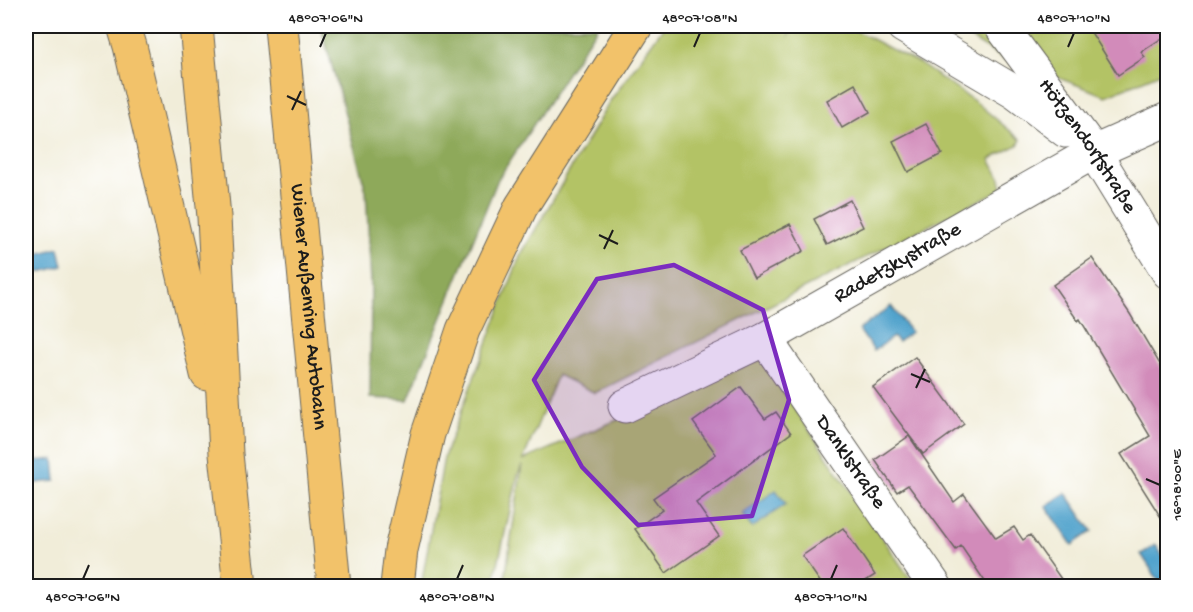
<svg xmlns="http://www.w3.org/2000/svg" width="1193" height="612" font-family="'Gochi Hand',sans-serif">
	<rect width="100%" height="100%" fill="#fff"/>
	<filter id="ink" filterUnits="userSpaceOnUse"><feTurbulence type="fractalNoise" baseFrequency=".0167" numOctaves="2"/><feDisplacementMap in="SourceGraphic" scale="12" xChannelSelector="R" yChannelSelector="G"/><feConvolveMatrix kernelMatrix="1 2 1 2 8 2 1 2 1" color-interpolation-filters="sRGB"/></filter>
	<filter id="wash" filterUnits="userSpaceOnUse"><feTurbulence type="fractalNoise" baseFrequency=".008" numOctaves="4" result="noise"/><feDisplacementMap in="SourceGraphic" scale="24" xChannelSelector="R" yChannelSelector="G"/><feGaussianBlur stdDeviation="1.35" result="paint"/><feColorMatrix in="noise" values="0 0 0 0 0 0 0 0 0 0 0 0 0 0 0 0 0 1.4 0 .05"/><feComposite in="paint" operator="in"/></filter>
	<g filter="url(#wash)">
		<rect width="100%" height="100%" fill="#f1edd9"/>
		<path fill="#b3c365" stroke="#687040" stroke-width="1.5" d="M664,26H789V35L794,26H847L920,64L977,103L1021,140L1018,145L990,159L1000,178L1002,189L595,393L558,375L523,460L761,359L915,586H504L522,465L518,475L493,586H421L444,457L520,256L610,101Z
			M950,26C988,25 989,22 1004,59Z
			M1015,26H1167V70L1106,96L1048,74Z"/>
		<path fill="#8ea95a" stroke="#55623b" stroke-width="1.5" d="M321,26H598L498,179L408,400L370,398L371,282L366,191Z"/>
		<path fill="#51a3cc" stroke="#366074" stroke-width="1.5" d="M59,248L63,266L26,276V257Z
			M891,306L911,332L898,342L893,337L874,351L859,330Z
			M54,459L56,481L26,484V462Z
			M776,490L786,504L752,528L742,514Z
			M1066,493L1092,531L1072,545L1046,506Z
			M1156,545L1167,563V586H1162L1141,554Z"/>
		<g id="blocks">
			<path fill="#d28bba" d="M1087,26H1167V35L1141,52L1145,57L1118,75Z
				M855,84L870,112L842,128L827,100Z
				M926,124L942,154L908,172L893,141Z
				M850,200L863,227L827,245L814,219Z
				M790,224L804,251L754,278L740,250Z
				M1092,258L1130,314L1167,376V527L1121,454L1150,436L1080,319L1078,321L1053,285Z
				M915,357L964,424L923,454L873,387Z
				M741,387L765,419L776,412L791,433L696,503L719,536L666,573L635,529L662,510L653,498L716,454L693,422Z
				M909,436L954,502L964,494L996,538L1014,527L1023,540L1030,535L1066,586H988L961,546L956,550L908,485L897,492L875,460Z
				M843,528L875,575L858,586H823L802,556Z"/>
		</g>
	</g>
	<g filter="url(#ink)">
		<use href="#blocks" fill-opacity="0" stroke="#67655e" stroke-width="1.5"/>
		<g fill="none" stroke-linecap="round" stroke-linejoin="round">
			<g stroke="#67655e" stroke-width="35">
				<g id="minor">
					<path d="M903,26L1016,93L1066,131"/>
					<path id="s1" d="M1001,26L1094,152L1168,272"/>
					<path id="s2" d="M765,339L935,586"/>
					<path id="s3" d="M625,406L765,339L1094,152L1168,119"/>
				</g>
			</g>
			<g stroke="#67655e" stroke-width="35">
				<g id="motorway">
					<path d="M124,26L130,46L207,374"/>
					<path d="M196,26L214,217L226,454L240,586"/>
					<path id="s4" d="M281,26L334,586"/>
					<path d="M397,586L401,550L428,434L463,330L521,207L636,26"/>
				</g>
			</g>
			<use href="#minor" stroke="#fff" stroke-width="33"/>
			<use href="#motorway" stroke="#f2c26a" stroke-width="33"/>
		</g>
	</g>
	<path fill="#7b2cbf" fill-opacity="0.2" stroke="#7b2cbf" stroke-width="4.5" stroke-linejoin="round" d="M674,265L763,310L789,400L752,516L638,525L582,467L534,380L597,279Z"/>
	<path fill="none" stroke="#1c1c1c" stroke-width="2" d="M320,47L326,33M694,47L700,33M1068,47L1074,33M287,96L306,105M292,110L301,91M599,235L618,244M604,249L613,230M911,374L930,382M916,388L925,369M1146,479L1160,485M83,579L89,565M457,579L463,565M831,579L837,565"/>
	<g text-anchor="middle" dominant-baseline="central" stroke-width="4.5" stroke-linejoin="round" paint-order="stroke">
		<g font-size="21" fill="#1c1c1c" stroke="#fff">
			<text stroke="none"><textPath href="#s1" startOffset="148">Hötzendorfstraße</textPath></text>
			<text stroke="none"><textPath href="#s3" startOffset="308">Radetzkystraße</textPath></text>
			<text stroke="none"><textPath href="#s4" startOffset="282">Wiener Außenring Autobahn</textPath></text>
			<text stroke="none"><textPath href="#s2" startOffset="150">Danklstraße</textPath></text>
		</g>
	</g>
	<rect width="1193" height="612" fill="none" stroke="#fff" stroke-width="66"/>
	<rect x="33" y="33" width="1127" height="546" fill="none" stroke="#1c1c1c" stroke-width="2"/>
	<g font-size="15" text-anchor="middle" fill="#1c1c1c">
		<text x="326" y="22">48°07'06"N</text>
		<text x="700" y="22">48°07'08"N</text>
		<text x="1074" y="22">48°07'10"N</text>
		<text transform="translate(1176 485) rotate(-90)" y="5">16°18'00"E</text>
		<text x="83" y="601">48°07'06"N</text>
		<text x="457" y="601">48°07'08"N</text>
		<text x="831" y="601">48°07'10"N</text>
	</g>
</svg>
